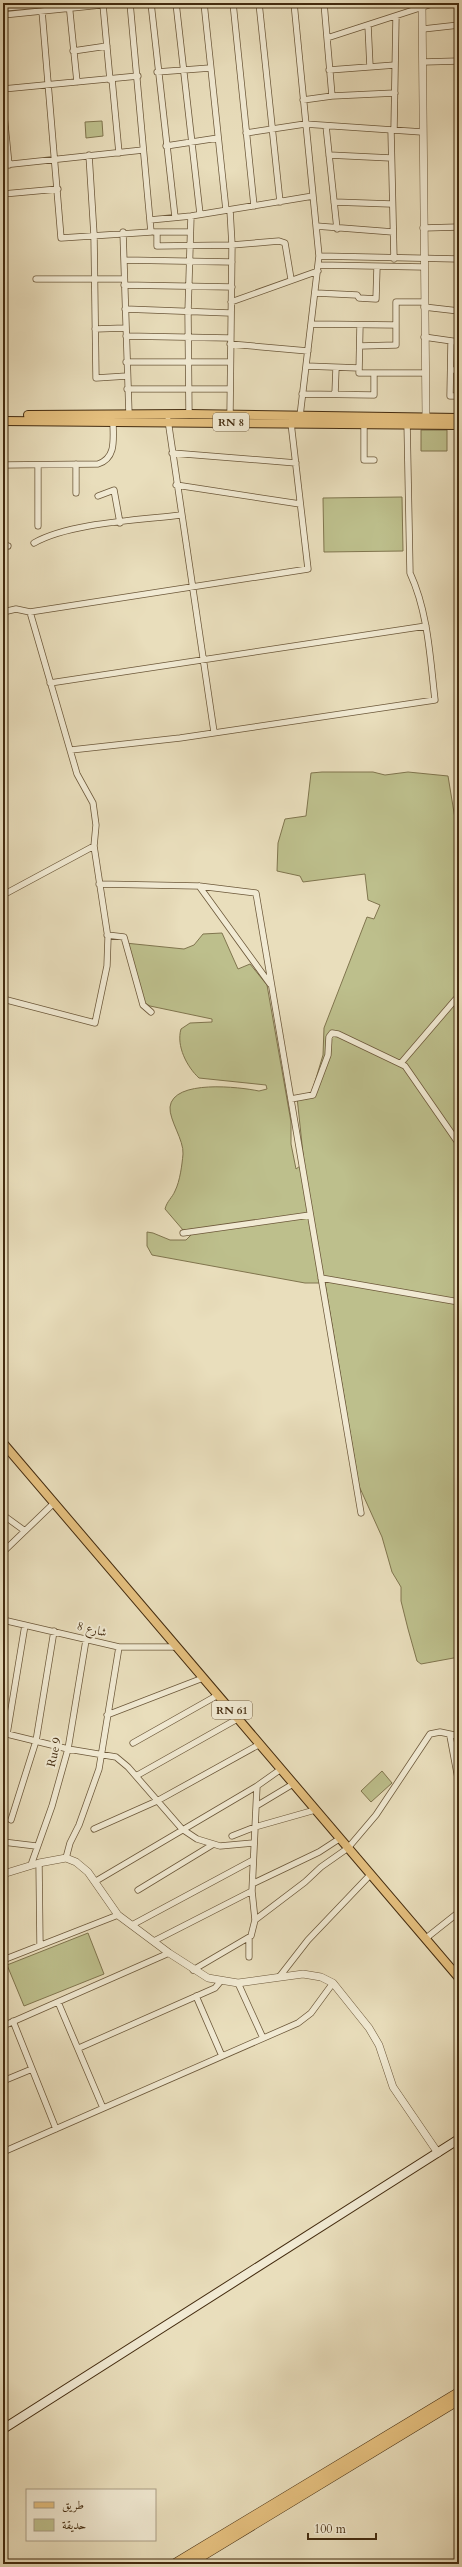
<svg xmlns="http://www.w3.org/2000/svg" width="462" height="2567" font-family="Cardo,Amiri,serif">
	<rect width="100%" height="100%" fill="#e9debc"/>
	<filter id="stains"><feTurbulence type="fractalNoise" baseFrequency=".005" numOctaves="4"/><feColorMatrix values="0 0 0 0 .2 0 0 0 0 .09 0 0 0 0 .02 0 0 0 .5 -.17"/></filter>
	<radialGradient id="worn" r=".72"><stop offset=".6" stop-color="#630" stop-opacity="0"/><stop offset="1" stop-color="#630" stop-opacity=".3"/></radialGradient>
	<path fill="#bdbf8c" stroke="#80754e" d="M102,121L103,136L86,138L85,122Z
		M421,430H447V451H421Z
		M402,497L403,551L324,552L323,498Z
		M322,772H373L385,775L408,772L448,776L459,843V1657L421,1664L417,1661L408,1629L401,1601V1587L392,1572L382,1537L359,1486L325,1283H305L152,1255L147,1246V1232L153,1233L170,1240H186L192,1234L193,1229L183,1230L165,1209C167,1201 172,1198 175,1191C180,1181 182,1165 183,1154C184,1140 169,1120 170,1107C173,1079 240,1087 259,1091L267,1089L266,1085L199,1078C187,1067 176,1046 181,1029L190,1023L212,1022V1019L150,1006L140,1001L125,943L184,949L194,945L203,934L222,933L238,969L250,964L267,985L291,1122V1144L296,1169L304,1163L297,1097L311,1095L323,1055L324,1028L367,917L374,919L380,905L368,900L365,874L303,882L300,876L277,871L278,843L285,819L306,816L311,773Z
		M382,1771L392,1783L371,1802L361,1791Z
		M88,1933L104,1974L24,2006L7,1965Z"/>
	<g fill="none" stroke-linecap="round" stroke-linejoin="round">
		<g stroke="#6c583a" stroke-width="7">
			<path id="minor" d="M69,3L77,82
				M151,3L175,217
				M176,3L200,214
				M204,3L226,210
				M233,3L254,206
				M259,3L280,202
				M294,3L319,256L300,416
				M324,3L332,96
				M103,5L110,80
				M3,8L64,3
				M42,11L61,238L151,232L130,3
				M3,15L121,3
				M368,25L370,67
				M423,29L459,25
				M327,38L435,3
				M73,51L107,46
				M423,62L459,61
				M329,70L395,65
				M157,72L210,68
				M112,79L119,153
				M3,89L138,76
				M303,100L332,96L395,93
				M3,104L9,165
				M326,126L337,229
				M391,130L394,259
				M394,130L396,17
				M246,133L305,124L422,132
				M166,146L218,138
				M89,155L94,235L96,378L127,376
				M329,155L391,158
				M3,165L143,150
				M3,194L58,189
				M334,202L391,204
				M150,220L191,216L313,196
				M316,226L393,232
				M423,228L459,227
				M123,232L129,414
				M154,232H190
				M157,232V246L232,245L279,241L285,243L291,279
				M319,256L459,259
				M124,260L232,262
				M319,265L424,267
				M36,279H124
				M124,285L232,287
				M316,293L357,295L359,298L376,299L377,267
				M231,302L318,271
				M424,307L459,311
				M125,309L230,313
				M312,324L396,325V302H424
				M360,325L359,373H425
				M95,329L125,328
				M126,336L229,338
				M424,337L459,342
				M451,342L450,396H459
				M230,344L308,351
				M360,346L396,345V325
				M126,362H230
				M306,366L359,368
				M451,370H459
				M127,389H229
				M302,394L374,395V373
				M335,394L336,368
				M189,414L188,312L191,216
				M230,415L232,245L230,210
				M168,420L214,732
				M364,424V460H374
				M172,453L296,463
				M3,465L98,464C117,458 113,438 113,421
				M176,485L300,504
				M76,493V464
				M98,496L114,490L120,523
				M38,526V465
				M34,543C69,523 139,520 181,515
				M3,545L8,546
				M3,612L16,609L30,612L308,569L291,423
				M50,683L426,626
				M71,750L180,738L435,700C430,657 428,612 410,573L407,421
				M99,884L199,886L256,893L361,1513
				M199,886L270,984
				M3,895L94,846L96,825L93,803L77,774L30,612
				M107,935L124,937L143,1005L151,1012
				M3,999L95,1023L107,966L108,938L94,846
				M401,1063L455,1000
				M291,1099L313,1095L328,1055L329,1037L332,1033L338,1034L405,1066L459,1144
				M183,1233L310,1215
				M321,1278L459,1302
				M3,1515L25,1531
				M3,1552L54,1503
				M3,1620L119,1647H177
				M107,1715L203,1678
				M3,1733L68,1749L116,1757L128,1767L182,1829L197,1839L220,1846L253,1843
				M7,1734L25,1625
				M450,1736L459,1784
				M133,1743L218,1695
				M136,1776L239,1718
				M258,1805L293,1784
				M11,1820L36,1741L54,1631
				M94,1829L157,1801L260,1744
				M232,1836L255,1827L315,1810
				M3,1842L36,1846
				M66,1858L70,1843L79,1825L99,1769L119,1647
				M39,1863L40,1945
				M31,1865L52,1806L68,1749L86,1640
				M96,1881L257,1786
				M254,1883L319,1852L339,1839
				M138,1890L212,1845
				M255,1920L305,1882L321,1867L348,1848L376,1815L430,1734L440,1732L459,1736
				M132,1925L253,1860
				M425,1939L459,1912
				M154,1941L252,1891
				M249,1957V1939
				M3,1960L118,1915
				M193,1970L251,1936L255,1920L252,1891L257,1786L281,1769
				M280,1976L308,1940L370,1875
				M238,1983L263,2038
				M196,1996L222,2056
				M58,2002L103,2108
				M13,2021L56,2129
				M3,2026L169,1953
				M79,2048L215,1988L220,1982
				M3,2081L32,2069
				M3,2152L298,2023L311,2013L333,1983"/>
		</g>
		<g stroke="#6c583a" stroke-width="8">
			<path id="tertiary" d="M422,3L426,418
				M3,1874L39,1863L66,1858L76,1862L88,1872L118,1915L169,1953L208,1978L238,1983L303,1974L321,1977L333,1983L369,2028L379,2045L393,2087L438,2153"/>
		</g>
		<g stroke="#432b0f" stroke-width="10">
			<path id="secondary" d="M3,2429L459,2139"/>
		</g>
		<g stroke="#432b0f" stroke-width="10">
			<path id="primary" d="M28,415L189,414L459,418
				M3,421L459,425
				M3,1443L459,1978"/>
		</g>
		<g stroke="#432b0f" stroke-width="10">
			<path id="trunk" d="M174,2564L459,2392
				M189,2564L459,2400"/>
		</g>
		<use href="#minor" stroke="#f1ead3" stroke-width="5.5"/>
		<use href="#tertiary" stroke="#f1ead3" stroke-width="7"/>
		<use href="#secondary" stroke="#f1ead3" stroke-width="8"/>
		<use href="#primary" stroke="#e4bf7e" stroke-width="8"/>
		<use href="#trunk" stroke="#e4bf7e" stroke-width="9"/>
	</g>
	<g text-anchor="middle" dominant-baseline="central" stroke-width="4" stroke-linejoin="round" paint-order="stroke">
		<g fill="#f1ead3" stroke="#77644a" stroke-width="1">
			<rect x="213" y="413" width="36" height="18" rx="3"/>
			<rect x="212" y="1701" width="40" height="18" rx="3"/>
		</g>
		<g font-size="11" font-weight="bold" fill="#432b0f">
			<text x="231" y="422">RN 8</text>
			<text x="232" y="1710">RN 61</text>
		</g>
		<g font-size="12" fill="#432b0f" stroke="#f1ead3">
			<text transform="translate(92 1629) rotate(14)">شارع 8</text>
			<text transform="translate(54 1752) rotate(-77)">Rue 9</text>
		</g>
	</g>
	<rect width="462" height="2567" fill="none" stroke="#e9debc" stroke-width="16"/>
	<rect x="4" y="4" width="454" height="2559" fill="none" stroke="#432b0f" stroke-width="2"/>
	<rect x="8" y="8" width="446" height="2551" fill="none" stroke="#432b0f"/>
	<rect x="26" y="2489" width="130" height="52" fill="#f1ead3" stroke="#ab9e85"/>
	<rect x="34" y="2502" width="20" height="6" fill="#e4bf7e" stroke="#ab9e85"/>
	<text x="62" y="2509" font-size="12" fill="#432b0f">طريق</text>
	<rect x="34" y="2519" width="20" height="12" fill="#bdbf8c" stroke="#ab9e85"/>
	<text x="62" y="2529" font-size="12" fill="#432b0f">حديقة</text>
	<path d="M308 2533v6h68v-6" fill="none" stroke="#432b0f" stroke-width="2"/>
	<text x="314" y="2533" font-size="12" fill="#432b0f" stroke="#f1ead3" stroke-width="3" paint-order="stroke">100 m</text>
	<rect width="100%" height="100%" filter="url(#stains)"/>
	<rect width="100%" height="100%" fill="url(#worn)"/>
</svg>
